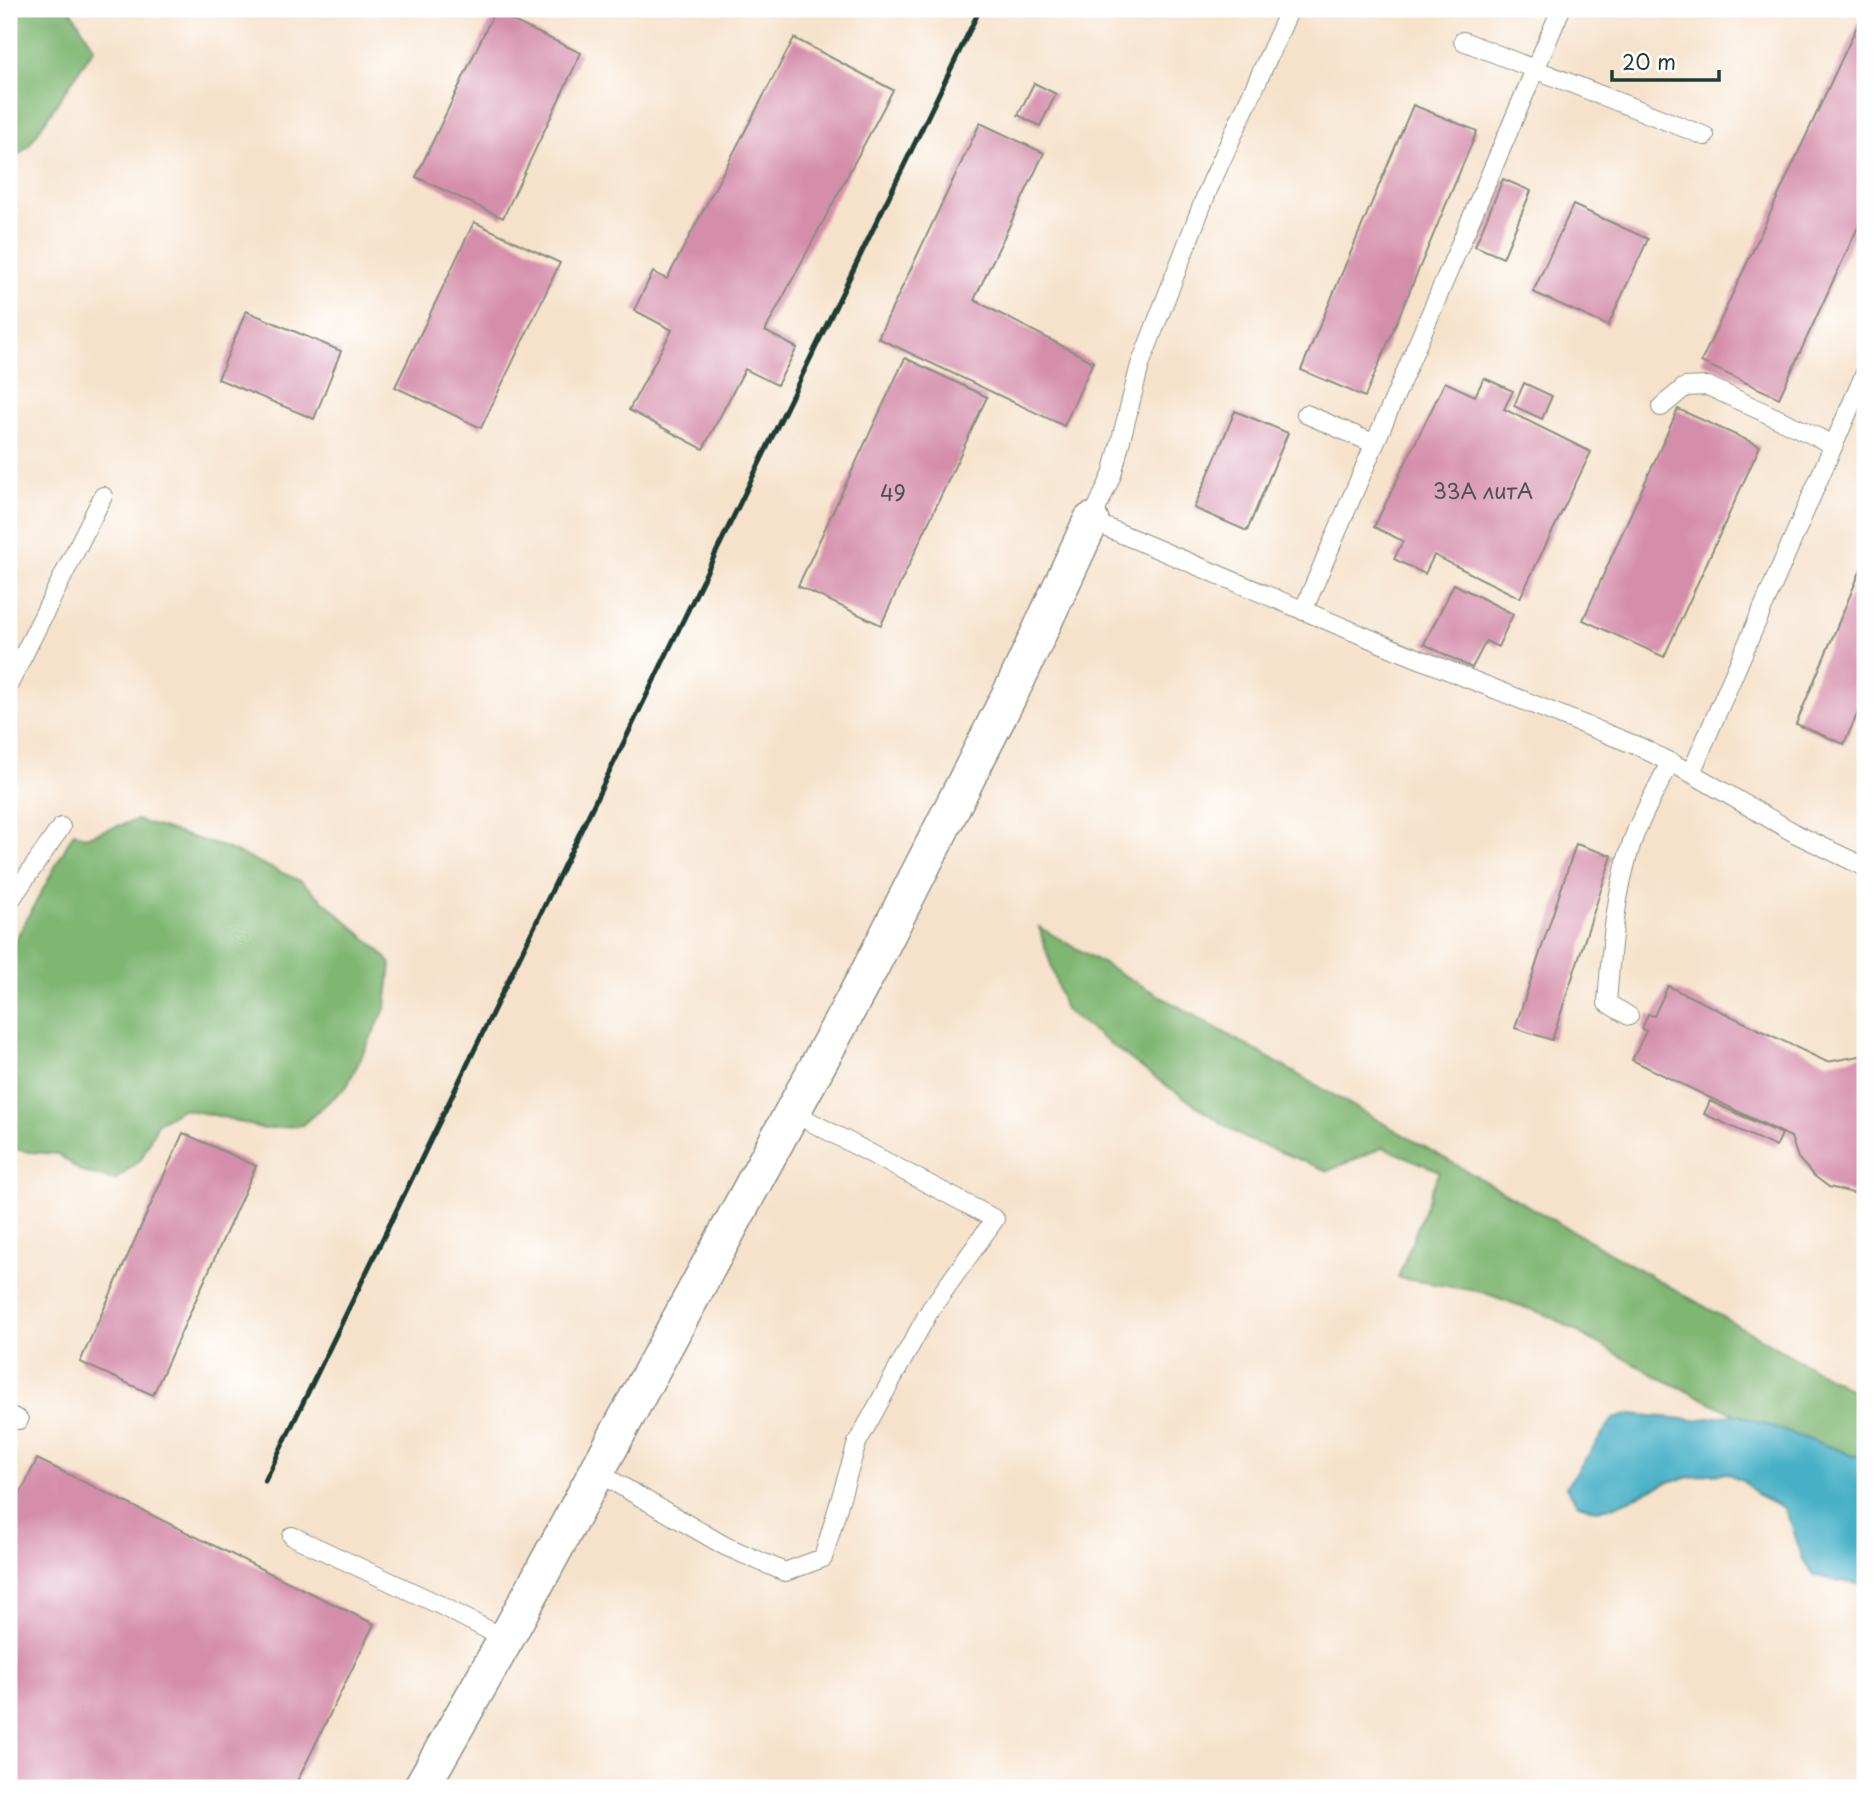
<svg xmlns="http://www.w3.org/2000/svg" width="1874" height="1797" font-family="'Playpen Sans',sans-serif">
	<rect width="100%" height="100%" fill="#fff"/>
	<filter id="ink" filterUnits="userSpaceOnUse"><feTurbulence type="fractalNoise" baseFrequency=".0143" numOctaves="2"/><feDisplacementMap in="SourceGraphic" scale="14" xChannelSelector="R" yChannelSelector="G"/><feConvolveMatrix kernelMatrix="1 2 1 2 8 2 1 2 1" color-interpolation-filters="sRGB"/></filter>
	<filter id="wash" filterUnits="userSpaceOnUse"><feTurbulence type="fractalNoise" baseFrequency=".00686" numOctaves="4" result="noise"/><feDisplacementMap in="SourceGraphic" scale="28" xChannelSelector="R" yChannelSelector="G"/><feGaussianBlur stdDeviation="1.57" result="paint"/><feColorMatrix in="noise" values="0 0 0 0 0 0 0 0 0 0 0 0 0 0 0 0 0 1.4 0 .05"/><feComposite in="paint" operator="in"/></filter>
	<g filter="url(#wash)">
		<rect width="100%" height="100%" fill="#f6e2cb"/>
		<path fill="#7fb672" stroke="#4f7a53" stroke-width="2" d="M9,9H70L94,48L29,145L9,163Z
			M136,820L226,848L301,881L381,952L391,964L386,1007L347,1086L302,1125L264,1129L219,1116L182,1109L158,1123L141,1159L115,1180L82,1172L58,1154L30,1152L9,1148V952L74,832L85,837Z
			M1039,927L1865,1398V1459L1735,1414L1658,1377L1549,1316L1482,1292L1398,1278L1439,1171L1383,1147L1328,1171L1244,1138L1154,1077L1065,1010Z"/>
		<path fill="#48b1c7" stroke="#34777e" stroke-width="2" d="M1631,1414L1694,1420L1735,1414L1865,1459V1585L1832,1580L1814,1575L1803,1560L1792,1526L1784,1508L1756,1494L1744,1481L1727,1473L1708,1474L1671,1481L1615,1506L1597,1510L1578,1504L1566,1487L1613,1419Z"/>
		<g id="blocks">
			<path fill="#d58eaa" d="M515,9H537L533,17Z
				M1865,9V212L1779,398L1701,362Z
				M494,12L581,53L503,218L416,177Z
				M794,38L893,90L765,331L797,348L777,385L745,369L703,449L629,410L672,330L634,310L653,272L667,279Z
				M1034,83L1056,94L1040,126L1018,115Z
				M1413,105L1477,131L1365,397L1301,370Z
				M980,123L1044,153L974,300L1093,362L1064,426L878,338Z
				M1503,179L1531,191L1503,258L1475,246Z
				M1573,205L1648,239L1608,326L1533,292Z
				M474,222L560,263L481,428L395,387Z
				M246,311L341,351L314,419L218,379Z
				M905,358L987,397L881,625L798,586Z
				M1484,378L1513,391L1504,409L1591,452L1520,598L1434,555L1425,574L1394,559L1403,541L1374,527L1445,382L1475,396Z
				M1524,383L1552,396L1542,419L1514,406Z
				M1678,409L1760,446L1664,657L1583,620Z
				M1235,411L1288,433L1247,531L1194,508Z
				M1865,560V707L1861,706L1844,744L1796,724Z
				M1454,584L1513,614L1498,647L1486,641L1472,668L1424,644Z
				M1576,844L1612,856L1552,1040L1515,1028Z
				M1668,986L1827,1062L1865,1055V1191L1853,1193L1829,1187L1813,1175L1798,1158L1791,1137L1632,1060L1646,1031L1642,1029L1648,1014L1654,1016Z
				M1710,1101L1782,1134L1776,1147L1704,1114Z
				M183,1133L256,1166L153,1395L80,1362Z
				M37,1459L374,1624L294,1788H9V1517Z"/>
		</g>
	</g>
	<g filter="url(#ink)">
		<use href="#blocks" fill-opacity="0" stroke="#8a9080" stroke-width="2"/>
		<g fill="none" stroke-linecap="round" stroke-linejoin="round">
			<g stroke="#8a9080" stroke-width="20">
				<path id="service" d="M1290,9L1208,190L1140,365L1112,475L1091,521L1397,650L1640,747L1691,773L1798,835L1865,867
					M1463,41L1705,136
					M1661,407L1685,387L1708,386L1834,445
					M1306,414L1375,444
					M1303,611L1561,9
					M9,684L103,496
					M1691,773L1865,373
					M9,902L61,827
					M1629,1016L1607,1003C1611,949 1615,893 1632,842C1641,815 1658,788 1670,762
					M9,1415L19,1420
					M597,1472L725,1546L785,1572L823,1558L857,1443L930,1310L995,1219L792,1112
					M292,1536L440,1605L488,1630L507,1637"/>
			</g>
			<g stroke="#8a9080" stroke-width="38">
				<path id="minor" d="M421,1788L507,1637L870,969L1018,678L1091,521"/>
			</g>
			<use href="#service" stroke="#fff" stroke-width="18"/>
			<use href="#minor" stroke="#fff" stroke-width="35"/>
			<path stroke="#1f3d34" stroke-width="5" d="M265,1481L980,9"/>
		</g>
	</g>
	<g text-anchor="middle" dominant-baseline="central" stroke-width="6" stroke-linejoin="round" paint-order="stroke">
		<g font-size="21" fill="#4c5152">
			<text x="1483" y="490">33А литА</text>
			<text x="893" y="492">49</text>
		</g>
	</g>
	<rect width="1874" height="1797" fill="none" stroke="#fff" stroke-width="35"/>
	<path d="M1612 70v10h107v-10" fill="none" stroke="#1f3d34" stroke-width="3.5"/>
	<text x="1622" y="70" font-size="21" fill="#1f3d34" stroke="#ffffff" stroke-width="5" paint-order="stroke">20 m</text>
</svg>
